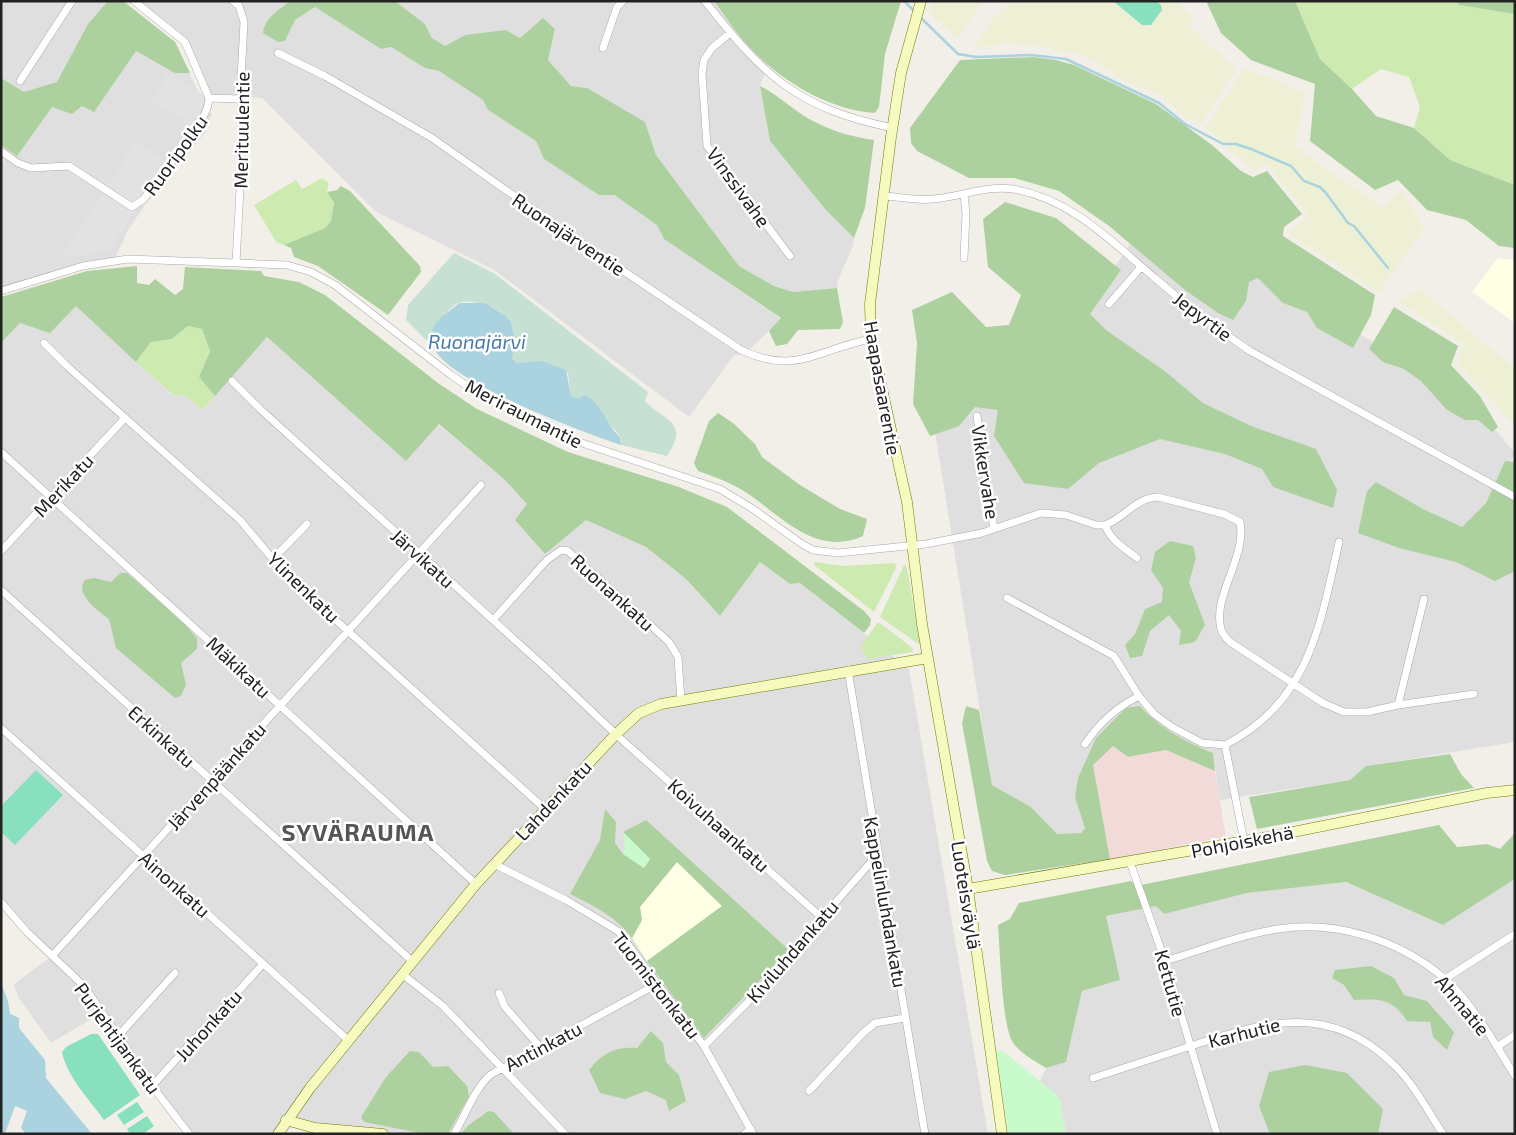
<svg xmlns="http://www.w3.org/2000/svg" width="1516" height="1135" font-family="'Exo 2',sans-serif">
	<rect width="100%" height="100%" fill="#f2efe9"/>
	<path fill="#e0dfdf" d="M1,1H123L175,42L206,109L212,114L205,133L147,202L128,230L114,261L1,291Z
		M134,1H291L280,8L285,41L295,20L315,7L381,49L391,47L425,68L439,71L483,100L488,110L536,141L544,159L599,194L613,195L658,225L663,238L781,319L744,355H734L689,417L493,269L376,212L262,98L208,94L188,48Z
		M395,1H714L734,30L768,65L760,86L770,141L825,209L854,238L853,246L838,280L837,288L793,292L774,286L739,266L656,155L644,122L587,88L571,86L548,60L555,29L543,18L520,38L465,35L445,46L432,38L425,24Z
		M1153,210L1470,400L1515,453L1463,555L1515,568V742L1366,766L1350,780L1220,800L1213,753L1186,742L1155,722L1140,706L1075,798L1085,828L1081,833L1057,834L1031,807L992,785L931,407L1080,318Z
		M76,305L172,395L187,396L202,410L267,337L406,461L438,424L504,479L528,504L586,520L646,547L686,579L720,616L760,562L790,584L800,583L909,669L988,1134H383L286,1120L278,1134H189L103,1012L51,1043L18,997L14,984L52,956L1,902V343L20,323L50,332Z
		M1515,879V1134H1066L1060,1101L1040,1081L1046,1068L1066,1062L1082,991L1120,980L1105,916L1156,905L1164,914L1247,893L1346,882L1443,925Z"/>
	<path fill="#f2dad9" d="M1113,746L1128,757L1166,750L1215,771L1226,837L1110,859L1093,765Z"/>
	<path fill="#ffffe5" d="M1498,258L1515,260V323L1472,292Z
		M677,862L722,906L647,961L632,938L642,920L640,907Z"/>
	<path fill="#eef0d5" d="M932,1H984L958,38L928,12Z
		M1020,1H1176L1193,19L1188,25L1236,69L1201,124L1186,118L1161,95L1128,82L1088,58L1066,51L1004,42L979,49L976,43L996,16L1007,6Z
		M1244,68L1306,93L1294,146L1383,208L1402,190L1424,229L1379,292L1288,233L1309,216L1267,164L1254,171L1206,128Z
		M1421,290L1515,369V426L1457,363L1465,344L1397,301Z"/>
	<path fill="#cdebb0" d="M1295,1H1456L1459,5L1515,14V185L1450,160L1414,128L1420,107L1409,77L1381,69L1352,89L1320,59Z
		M322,178L329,183L327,192L334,203L331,221L325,228L284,245L276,242L254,205L296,180L302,189Z
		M188,326L202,329L210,351L199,377L215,396L202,410L187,396L173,395L136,362L151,342L172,339Z
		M815,562L843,566L895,563L896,568L874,612L814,565Z
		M904,565H906L908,573L920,645L880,617Z
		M877,623H880L910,646L913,649L912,652L867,659L861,647Z"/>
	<path fill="#add19e" d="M108,1H123L175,42L190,73H175L136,51L94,112L82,106L72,114L52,107L17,156L1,145V78L24,92L57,82L88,24Z
		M291,1H395L425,24L432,38L445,46L465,35L506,30L520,38L543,18L555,29L548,60L571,86L587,88L645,122L656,155L739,266L774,286L793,292L837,288L843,322L840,329L798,330L787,344L776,346L769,331L781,318L664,239L657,225L614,195H599L544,159L536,141L488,110L483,100L439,71L425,68L391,47L381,49L315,7L295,20L285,41L278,42L263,33C264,19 280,8 291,1Z
		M714,1H901L885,54L879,107L875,113C820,109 767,72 734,29C727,20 721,10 714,1Z
		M1206,1H1295L1320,59L1352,89L1376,116L1414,128L1450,160L1515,185V248L1499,246L1466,220L1427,210L1398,180L1375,190L1310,141L1315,84L1251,60L1221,33Z
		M1456,1H1515V14L1459,5Z
		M1033,57L1056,60L1074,65L1156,104L1212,145L1241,171L1253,177L1267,171L1302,214L1284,227L1283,236L1375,295L1371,315L1353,348L1317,328L1307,312L1283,303L1258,278L1249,282L1246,301L1233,320L1218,313L1185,290L1109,226L1059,191L1014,178H969L917,151L911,143L910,128L960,60Z
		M760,86C780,96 796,113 815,122C834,132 853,137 874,140L865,208L854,238L825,209L770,141Z
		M341,186L350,191L420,266L421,272L388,315L318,266L294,257L291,248L284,245L325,228L331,221L334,203L327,192L337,190Z
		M1005,202L1056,218L1121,270L1090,314L1106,330L1166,372L1203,403L1251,426L1316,449L1337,490L1333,508L1273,487L1262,469L1225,454L1160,439L1099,463L1068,489L1024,483L994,436L998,410L975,407L959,426L930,436L913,404L917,343L912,310L952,292L986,327L1009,325L1021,295L988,267L983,219Z
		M137,266V283L149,285L155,279L175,295L183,289L185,267L261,271L264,276L299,282L325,295L438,383L477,409L568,452L679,487L727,507L864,611L871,619L870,625L864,633L800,583L790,584L760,562L720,616L686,579L646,547L586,520L545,554L515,520L527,504L504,479L439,424L406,461L267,337L215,396L199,377L210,351L202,329L188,326L172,339L151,342L136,362L76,306L50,333L20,323L1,343V297L87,271Z
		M1394,307L1458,346L1451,365L1480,396L1498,427L1492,432L1478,420H1465L1447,410L1421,381L1404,369L1383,362L1369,349Z
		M718,413L733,423L755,444L762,457L800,485L840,509L867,519L863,536C816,557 782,517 747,493C732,483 715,477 698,471L694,463L709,421Z
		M1505,461L1515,462V571L1495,581L1456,562L1399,548L1358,533L1367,491L1376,482L1423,509L1462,527L1486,503Z
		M1170,541L1193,546L1196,558L1189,582L1205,625L1195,642L1179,645L1181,631L1169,615L1150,631L1142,656L1130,658L1125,645L1135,634L1145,609L1162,602L1163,588L1151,570L1155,552Z
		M120,573H127L181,620L197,638V649L181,663L186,685L181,696L175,698L116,648L109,619C98,611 74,594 85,580L94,578L111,582Z
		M966,706L979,710L992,785L1031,807L1057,834L1081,833L1085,828L1075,798L1078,778L1096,738L1126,708L1140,706C1161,729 1184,741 1213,753L1215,771L1166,750L1128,757L1113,746L1093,765L1110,859L1005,875L992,871L987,861L962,723Z
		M1450,754L1461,774L1474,788L1257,829L1249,797L1350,780L1366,766Z
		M605,809L616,822L615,843L623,854L644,868L650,859L623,832L646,820L789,950L704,1038L647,961L722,906L677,862L640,907L642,920L632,938C615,916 594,906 570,894L600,840Z
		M1439,825L1457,847L1487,844L1500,849L1515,833V879L1443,925L1346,882L1247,893L1164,914L1156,906L1106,916L1120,980L1082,991L1066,1062L1046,1068C1035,1061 1019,1053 1012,1041C1002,1023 1000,950 998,925L1010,919L1019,903L1131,881L1136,886Z
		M1371,966L1394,978L1404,995L1427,1001L1454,1032L1447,1050L1433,1037L1430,1022L1407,1021C1392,998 1379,999 1354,1000L1344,985L1332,978L1335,970Z
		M651,1031L663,1043L666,1062L679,1075L686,1101L669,1111L666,1100L646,1091L625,1099L600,1093L589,1070C602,1053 616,1046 637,1048Z
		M410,1051L419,1052L433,1067L448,1066L467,1086L469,1096L448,1134H425L364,1122L361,1117L386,1077Z
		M1305,1065L1347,1073L1383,1109L1378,1134H1270L1259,1106L1269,1072Z
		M488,1111L494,1112L514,1134H461C468,1123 478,1120 488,1111Z"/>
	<path fill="#c6e0d4" d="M454,253L495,274L648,392L645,401C663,421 691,421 667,456L621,445C621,442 621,439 620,437C615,426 582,400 571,396L568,373L531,362L516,363L512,358C513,345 517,333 510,321C503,309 471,297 458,303C447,309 439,322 432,332L433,347L406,320L408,305Z"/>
	<path fill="#c8facc" d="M623,832L650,859L644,868L623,854L625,847Z
		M996,1050L1003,1051L1057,1095L1060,1101L1066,1134H1008Z"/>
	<path fill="#88e0be" d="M1113,1H1156L1161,5L1162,10L1151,25H1142Z
		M36,770L63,795L15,845L1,832V806Z
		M91,1034H98L140,1095L104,1120C89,1099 67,1077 62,1052L66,1047Z
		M137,1102L144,1112L124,1125L117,1115Z
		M147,1116L154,1126L143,1134H130L127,1129Z"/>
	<path fill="#e2e2e2" d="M169,72L208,98L190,125L151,100Z
		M136,141L166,161L110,250L70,258L63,254Z"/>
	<path fill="#aad3df" d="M459,303H485L506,316L511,322L516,343L512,358L516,363L542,361L566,370L571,396L579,399L585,395C602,403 606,425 620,437L621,445C581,432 454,384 434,349C432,345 432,338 432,334C433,319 450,312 459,303Z
		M1,983L8,1001L10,1014L19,1018V1028L45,1060L46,1078L92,1134H26L21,1128L27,1111L15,1106L5,1134H1Z"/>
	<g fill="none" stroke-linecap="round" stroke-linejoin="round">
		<path stroke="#aad3df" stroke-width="2.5" d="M904,1L915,12
			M919,16L958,54L976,57L1031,55L1066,59L1159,103L1185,124L1223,144H1236L1251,149L1291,166L1304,181L1320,187L1326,193L1348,223L1354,226L1388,268"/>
		<g stroke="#a9a9a9" stroke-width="8">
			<path id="street" d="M134,1L185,42L209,98L241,99
				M233,1L239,6L244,22L241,79V171L236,263
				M705,1C764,76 796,108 893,128
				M730,33L712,48L704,60L702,73L707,146L790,256
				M603,48L617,7L623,1
				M278,53L325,76L432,138L564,231L741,350C796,376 818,349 871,339
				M20,81L72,1
				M1,151L18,163L31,168L69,166L132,207L144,199C160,174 208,126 209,98
				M964,195L966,213L964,258
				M884,196C900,197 918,201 933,199C959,197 987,185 1013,189C1072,199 1113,243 1156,279C1186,305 1217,329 1250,351L1515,497
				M1,291L83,266L128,259L287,265L311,272L335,285L451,375L483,397L570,439L720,489L753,509L802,544L813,550L838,553L926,544L982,533L1041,513L1066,515L1096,525H1105C1111,541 1124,548 1137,558
				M1109,304L1141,267
				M44,343L68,367L240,520L287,576L545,809
				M232,381L260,409L548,670L621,739L821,917
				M977,416L994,529
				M1,452L476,884
				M1105,525C1126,517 1135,498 1158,497L1224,514L1240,522C1247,557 1212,596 1221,629C1222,634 1227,639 1230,642L1323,703L1344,712H1367L1398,705L1474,694
				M1,551L125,418
				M273,559L307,524
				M1,590L412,961
				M1007,598L1114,656L1139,696L1154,714L1172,727L1202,743L1225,745
				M493,620L547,560L561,550L568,551L669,642L678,657L681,701
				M848,670L925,1134
				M1398,705L1424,599
				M1,728L348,1040
				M1085,744C1100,722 1116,708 1139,696
				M1244,841L1225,745C1309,702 1320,626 1339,542
				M1130,862L1165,961L1217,1134
				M494,864L566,900L618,931L704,1046L753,1134
				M1,902L27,932L84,986L152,1086L189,1134
				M52,956L481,485
				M1165,961C1202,950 1240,935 1278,929C1337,920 1399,940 1444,978C1469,998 1498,1048 1515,1076
				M402,974L443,1006L565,1134
				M1445,979L1515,934
				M499,993L505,1007L541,1048
				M119,1035L175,973
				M704,1046L747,1003L878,854
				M1497,1047L1515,1035
				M1093,1078C1127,1067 1160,1056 1194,1045C1267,1021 1330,1003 1392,1063C1413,1082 1427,1110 1443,1134
				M152,1086L263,964
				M809,1091L863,1033L875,1023L905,1018
				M454,1134C466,1114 474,1090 490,1075L657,984
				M744,1134L751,1129"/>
		</g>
		<g stroke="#707d05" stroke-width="11">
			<path id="secondary" d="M921,1L901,73L891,137L870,304L871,339L907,502L922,624L968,889L1002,1134
				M968,889L1263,838L1487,793L1515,790
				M286,1120L315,1128L383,1134
				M278,1134L310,1088L476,884L616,734L639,713L661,704L928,658"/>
		</g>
		<use href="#street" stroke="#fff" stroke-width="7"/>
		<use href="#secondary" stroke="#f7fabf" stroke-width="10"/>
	</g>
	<g text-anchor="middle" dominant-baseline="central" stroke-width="5" stroke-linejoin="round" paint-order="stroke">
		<g font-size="19" fill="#222" stroke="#fff">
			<text transform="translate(241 130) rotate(-89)">Merituulentie</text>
			<text transform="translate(175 155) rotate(-54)">Ruoripolku</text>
			<text transform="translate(739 187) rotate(54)">Vinssivahe</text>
			<text transform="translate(569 234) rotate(34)">Ruonajärventie</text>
			<text transform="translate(1203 316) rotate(37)">Jepyrtie</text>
			<text transform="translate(883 388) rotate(80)">Haapasaarentie</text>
			<text transform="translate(524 413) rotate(27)">Meriraumantie</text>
			<text transform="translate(986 472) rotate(81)">Vikkervahe</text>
			<text transform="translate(63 485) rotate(-47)">Merikatu</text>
			<text transform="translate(423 558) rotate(42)">Järvikatu</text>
			<text transform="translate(304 587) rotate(44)">Ylinenkatu</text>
			<text transform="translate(613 592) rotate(42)">Ruonankatu</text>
			<text transform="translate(239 667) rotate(43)">Mäkikatu</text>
			<text transform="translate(162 736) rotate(42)">Erkinkatu</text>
			<text transform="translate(216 776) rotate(-48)">Järvenpäänkatu</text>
			<text transform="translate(553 800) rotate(-47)">Lahdenkatu</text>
			<text transform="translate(719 825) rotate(42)">Koivuhaankatu</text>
			<text transform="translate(1242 841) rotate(-11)">Pohjoiskehä</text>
			<text transform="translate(175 884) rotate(42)">Ainonkatu</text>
			<text transform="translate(967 895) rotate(81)">Luoteisväylä</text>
			<text transform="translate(886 902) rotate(80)">Kappelinluhdankatu</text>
			<text transform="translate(792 951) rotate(-49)">Kiviluhdankatu</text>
			<text transform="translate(1171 983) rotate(74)">Kettutie</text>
			<text transform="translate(657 985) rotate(52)">Tuomistonkatu</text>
			<text transform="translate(1463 1005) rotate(50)">Ahmatie</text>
			<text transform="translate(208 1025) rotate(-48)">Juhonkatu</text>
			<text transform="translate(1244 1032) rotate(-14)">Karhutie</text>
			<text transform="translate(118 1038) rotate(54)">Purjehtijankatu</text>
			<text transform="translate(543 1046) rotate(-28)">Antinkatu</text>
		</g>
		<g font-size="20" font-style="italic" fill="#4a7aab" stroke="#fff">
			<text x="477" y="341">Ruonajärvi</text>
		</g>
		<g font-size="24" font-weight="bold" letter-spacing="1" fill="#555" stroke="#fff">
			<text x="358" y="831">SYVÄRAUMA</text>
		</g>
	</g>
	<rect width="1516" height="1135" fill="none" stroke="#222222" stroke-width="5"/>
</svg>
